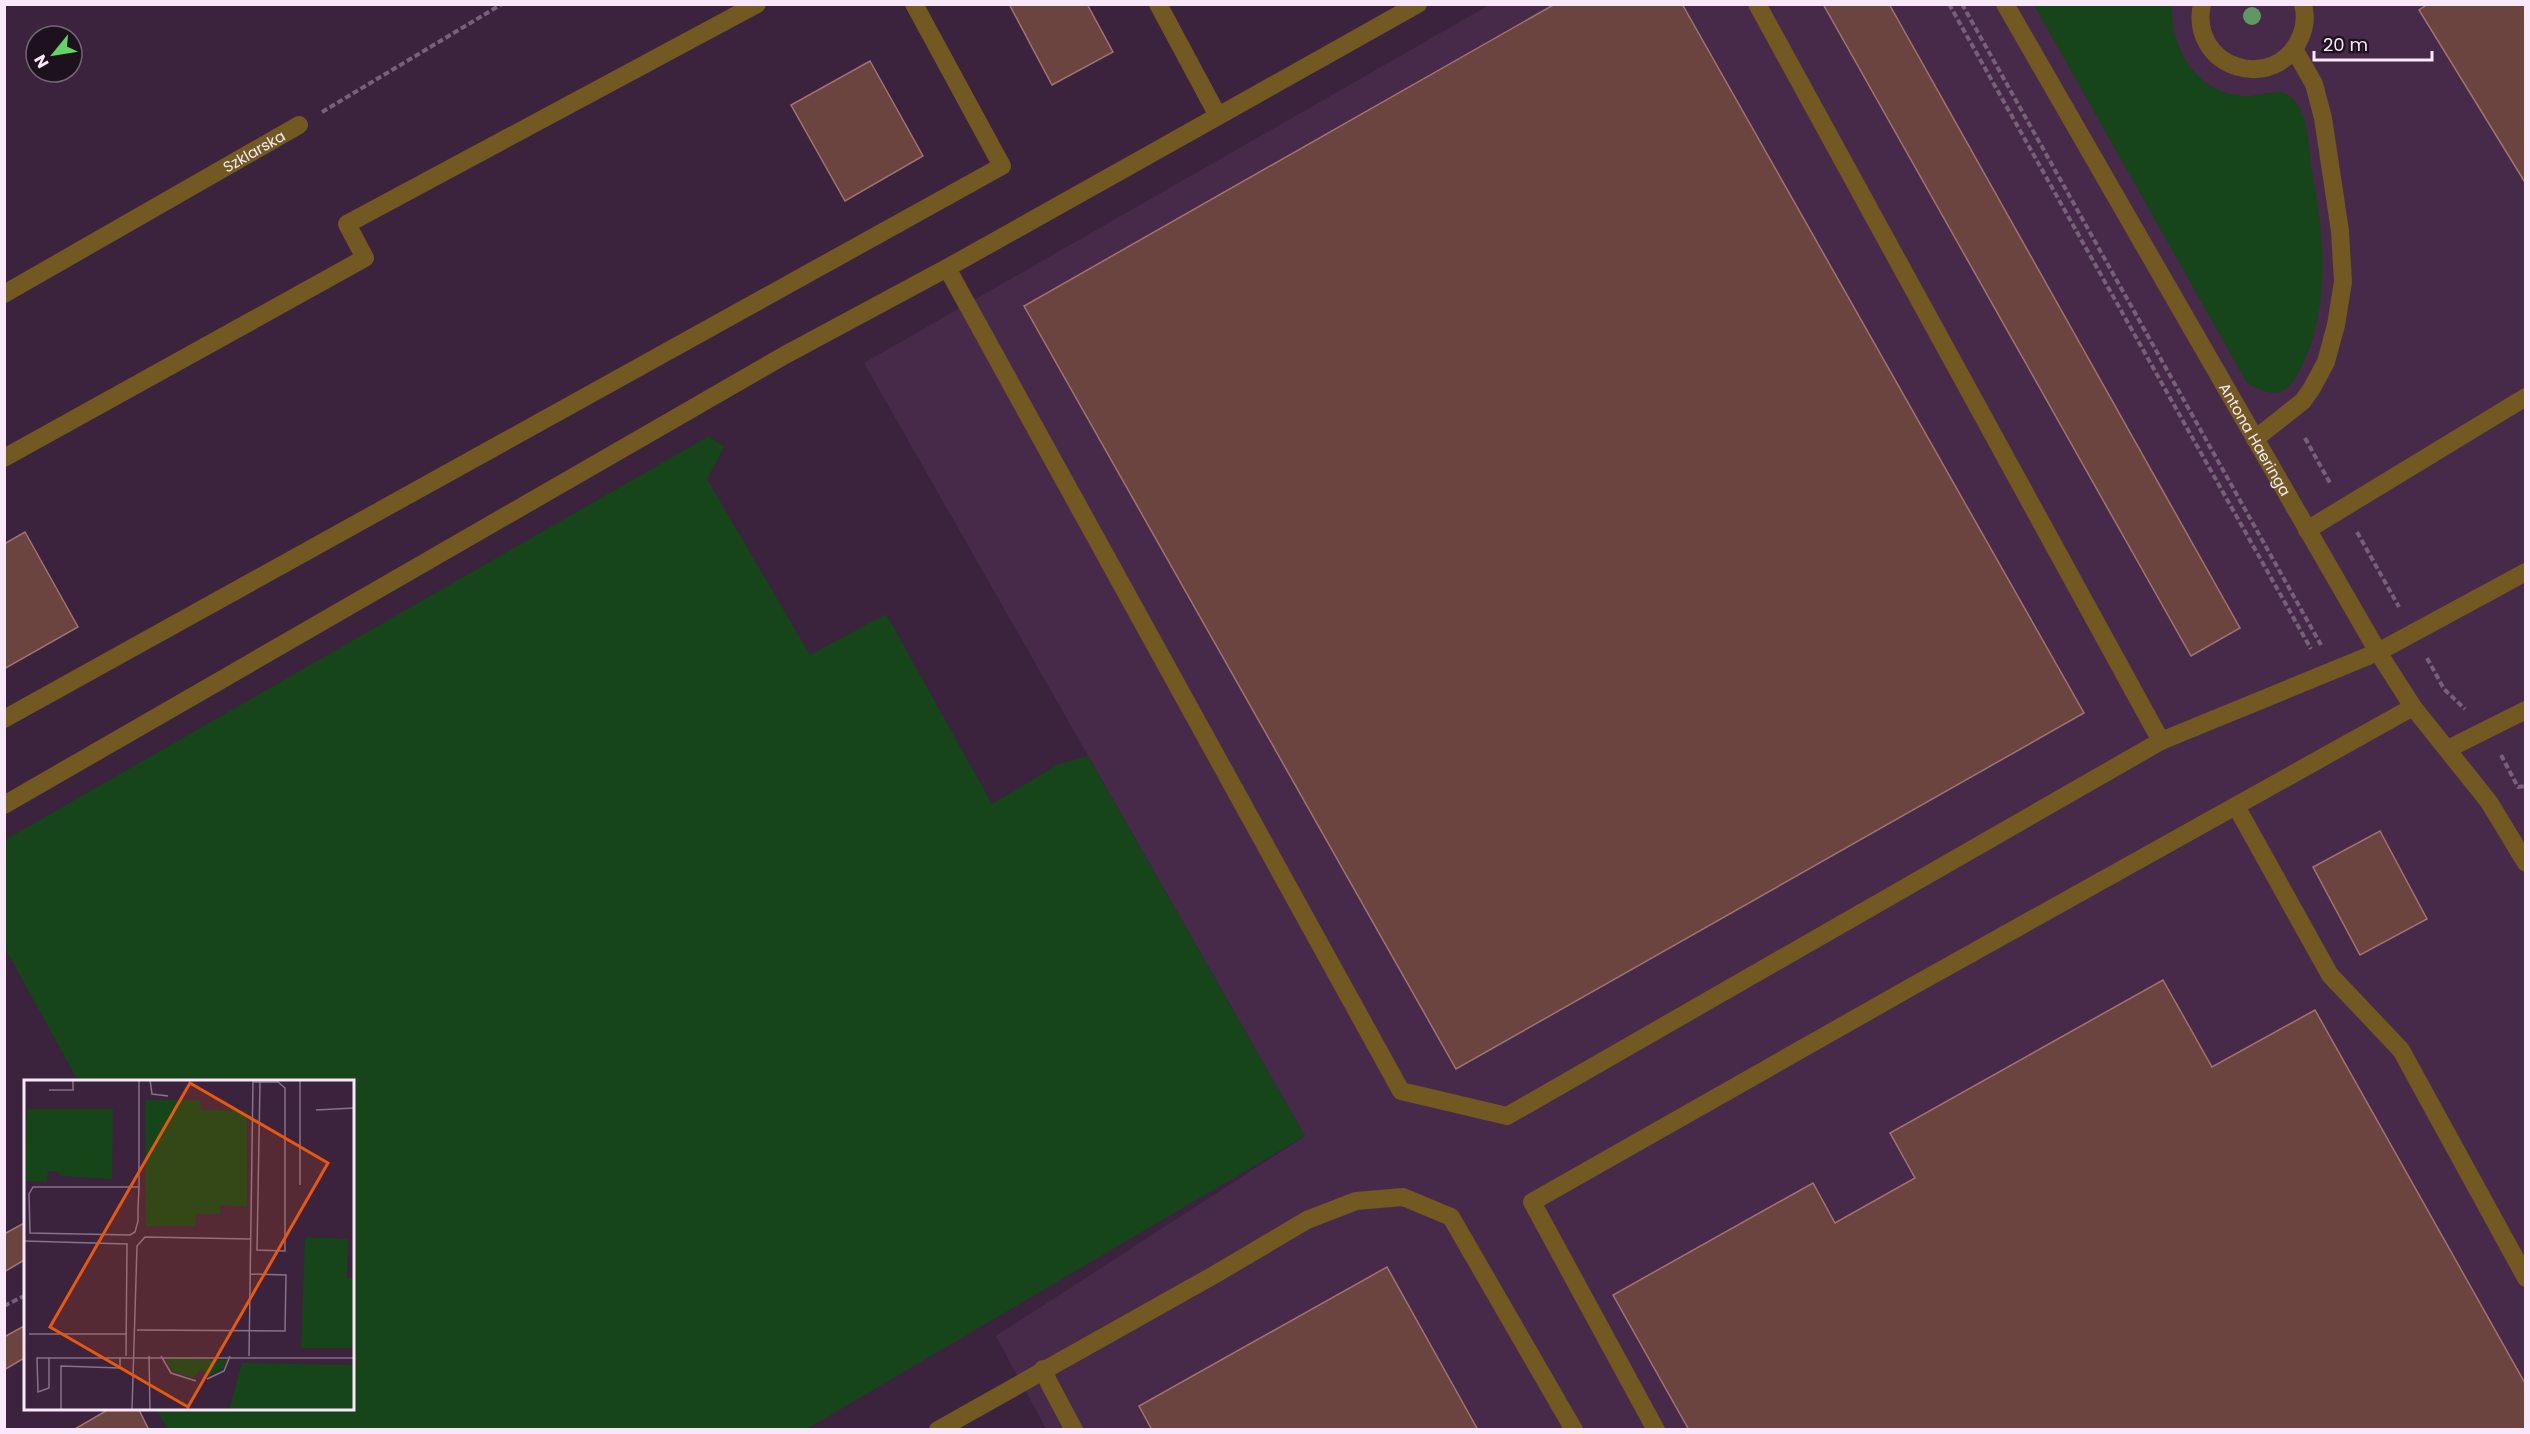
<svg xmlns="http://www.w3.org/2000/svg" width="2530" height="1434" font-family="Poppins,sans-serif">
	<rect width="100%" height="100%" fill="#3b233d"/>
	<path fill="#472949" d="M1489,5H2525V1429H1046L996,1336L1305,1136L864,363Z"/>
	<path fill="#154518" d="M2034,5H2172C2170,49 2197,95 2246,96C2257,97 2277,88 2286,94C2293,98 2300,107 2303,114C2308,130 2309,148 2311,164C2317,203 2325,242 2322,281C2321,306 2315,338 2304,361C2290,393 2279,402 2247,383Z
		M709,436L724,447L707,479L810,655L886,614L992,804L1059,764L1088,756L1305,1136L807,1429H168L156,1409L352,1408V1082L78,1081L5,948V840Z"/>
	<path fill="#6b433f" stroke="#a07470" stroke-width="1.5" d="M1009,4H1087L1113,52L1052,85Z
		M1555,4H1682L2084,713L1456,1069L1024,306Z
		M1823,4H1889L2240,628L2191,656Z
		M2428,4H2526V184L2419,10Z
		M870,61L923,156L845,201L791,105Z
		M25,532L78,627L4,669V544Z
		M2380,831L2427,919L2360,955L2313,867Z
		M2163,980L2212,1067L2315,1010L2526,1385V1430H1689L1613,1295L1813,1183L1835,1223L1915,1178L1890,1133Z
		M26,1222V1259L4,1272V1234Z
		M1387,1267L1478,1430H1152L1139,1406Z
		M26,1325V1357L4,1370V1337Z
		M111,1408H138L149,1430H73Z"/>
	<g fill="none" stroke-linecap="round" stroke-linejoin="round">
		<path stroke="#776179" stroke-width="4" stroke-dasharray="6 3" stroke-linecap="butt" d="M1949,4L2311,649
			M1962,4L2321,645
			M322,112L502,4
			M2305,438L2330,483
			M2357,532L2399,607
			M2427,658L2444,689L2465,709
			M2501,755L2518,787L2526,786
			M4,1306L26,1295"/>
		<g stroke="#725921" stroke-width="18">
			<path d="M1158,4L1218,116"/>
			<path d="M1757,4L2161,741"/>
			<path id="s1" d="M2005,4L2378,652L2413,707L2489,802L2526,863"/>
			<path d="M2202,4C2188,68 2276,96 2301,36C2305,26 2306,15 2303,4"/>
			<path d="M947,268L1401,1091L1507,1116L2161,741L2378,652L2526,572"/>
			<path id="s2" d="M4,294L299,125"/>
			<path d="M2255,439L2303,401L2312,388L2326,362L2336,325L2343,282L2340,231L2323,118L2314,84L2294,49"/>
			<path d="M4,458L365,258L347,224L757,4"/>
			<path d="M2307,530L2526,397"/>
			<path d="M4,719L1002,166L914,4"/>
			<path d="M2448,749L2526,710"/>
			<path d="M4,805L785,355L947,268L1418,4"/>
			<path d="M2236,806L2330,975L2401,1050L2526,1278"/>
			<path d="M1043,1369L1049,1383L1074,1430"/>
			<path d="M938,1430L1214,1275L1307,1220L1356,1201L1403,1197L1451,1217L1574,1430"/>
			<path d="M1656,1430L1532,1202L1911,987L2413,707"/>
		</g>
	</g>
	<circle fill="#5f9862" cx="2252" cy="16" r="9"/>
	<g text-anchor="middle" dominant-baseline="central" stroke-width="4.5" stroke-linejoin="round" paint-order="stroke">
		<g font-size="15" fill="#f9e8f9" stroke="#1c111d">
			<text stroke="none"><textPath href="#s2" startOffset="288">Szklarska</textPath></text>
			<text stroke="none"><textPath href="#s1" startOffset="502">Antona Haeringa</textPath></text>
		</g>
	</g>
	<g transform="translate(24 1080)">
		<rect width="330" height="330" fill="#3b233d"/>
		<path d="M121,20H176L177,30L223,31V127L196,125V134H172L171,146H122ZM3,29H89L88,99L36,96L35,92L24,91L23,102L0,101ZM281,157L324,159L323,198H330V268H277ZM142,279L202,280L200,288L186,296L177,290L169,298L148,291ZM218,283L330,285V330H205Z" fill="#154518"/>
		<path fill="none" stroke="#877288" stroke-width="1.5" d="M126,0L128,14L144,16M229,2H254L261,8V171L233,170L236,2M25,10H49V0M292,30L330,28M276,105V0M115,107H9L5,114L6,153L106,155L111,152L114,141V129L115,107V0M330,124V144M0,161L103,164L102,276M113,250L261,251L262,195L226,194M5,254H102M125,276L126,330M137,276L147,293L172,301M225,276L229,0M25,278V308L14,312L13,278H330M183,299L200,291L206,276M37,330V286L96,288V277M108,330L113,166L121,157L226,159"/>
		<path fill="#e8590c" fill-opacity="0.15" stroke="#e8590c" stroke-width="3" d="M166,3L304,83L164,327L26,247Z"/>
		<rect width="330" height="330" fill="none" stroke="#f9e8f9" stroke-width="3"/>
	</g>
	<rect width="2530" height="1434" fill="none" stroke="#f9e8f9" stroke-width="12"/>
	<g transform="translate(54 54) rotate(240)"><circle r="28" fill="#1c111d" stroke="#746775" stroke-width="1.5"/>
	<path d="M0-4.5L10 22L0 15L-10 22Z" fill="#63d468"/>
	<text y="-9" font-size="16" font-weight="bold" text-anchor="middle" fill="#f9e8f9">N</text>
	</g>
	<path d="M2314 51v9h118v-9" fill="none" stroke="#f9e8f9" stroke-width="3"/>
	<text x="2323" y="51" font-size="18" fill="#f9e8f9" stroke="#1c111d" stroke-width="4.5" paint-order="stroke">20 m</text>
</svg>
